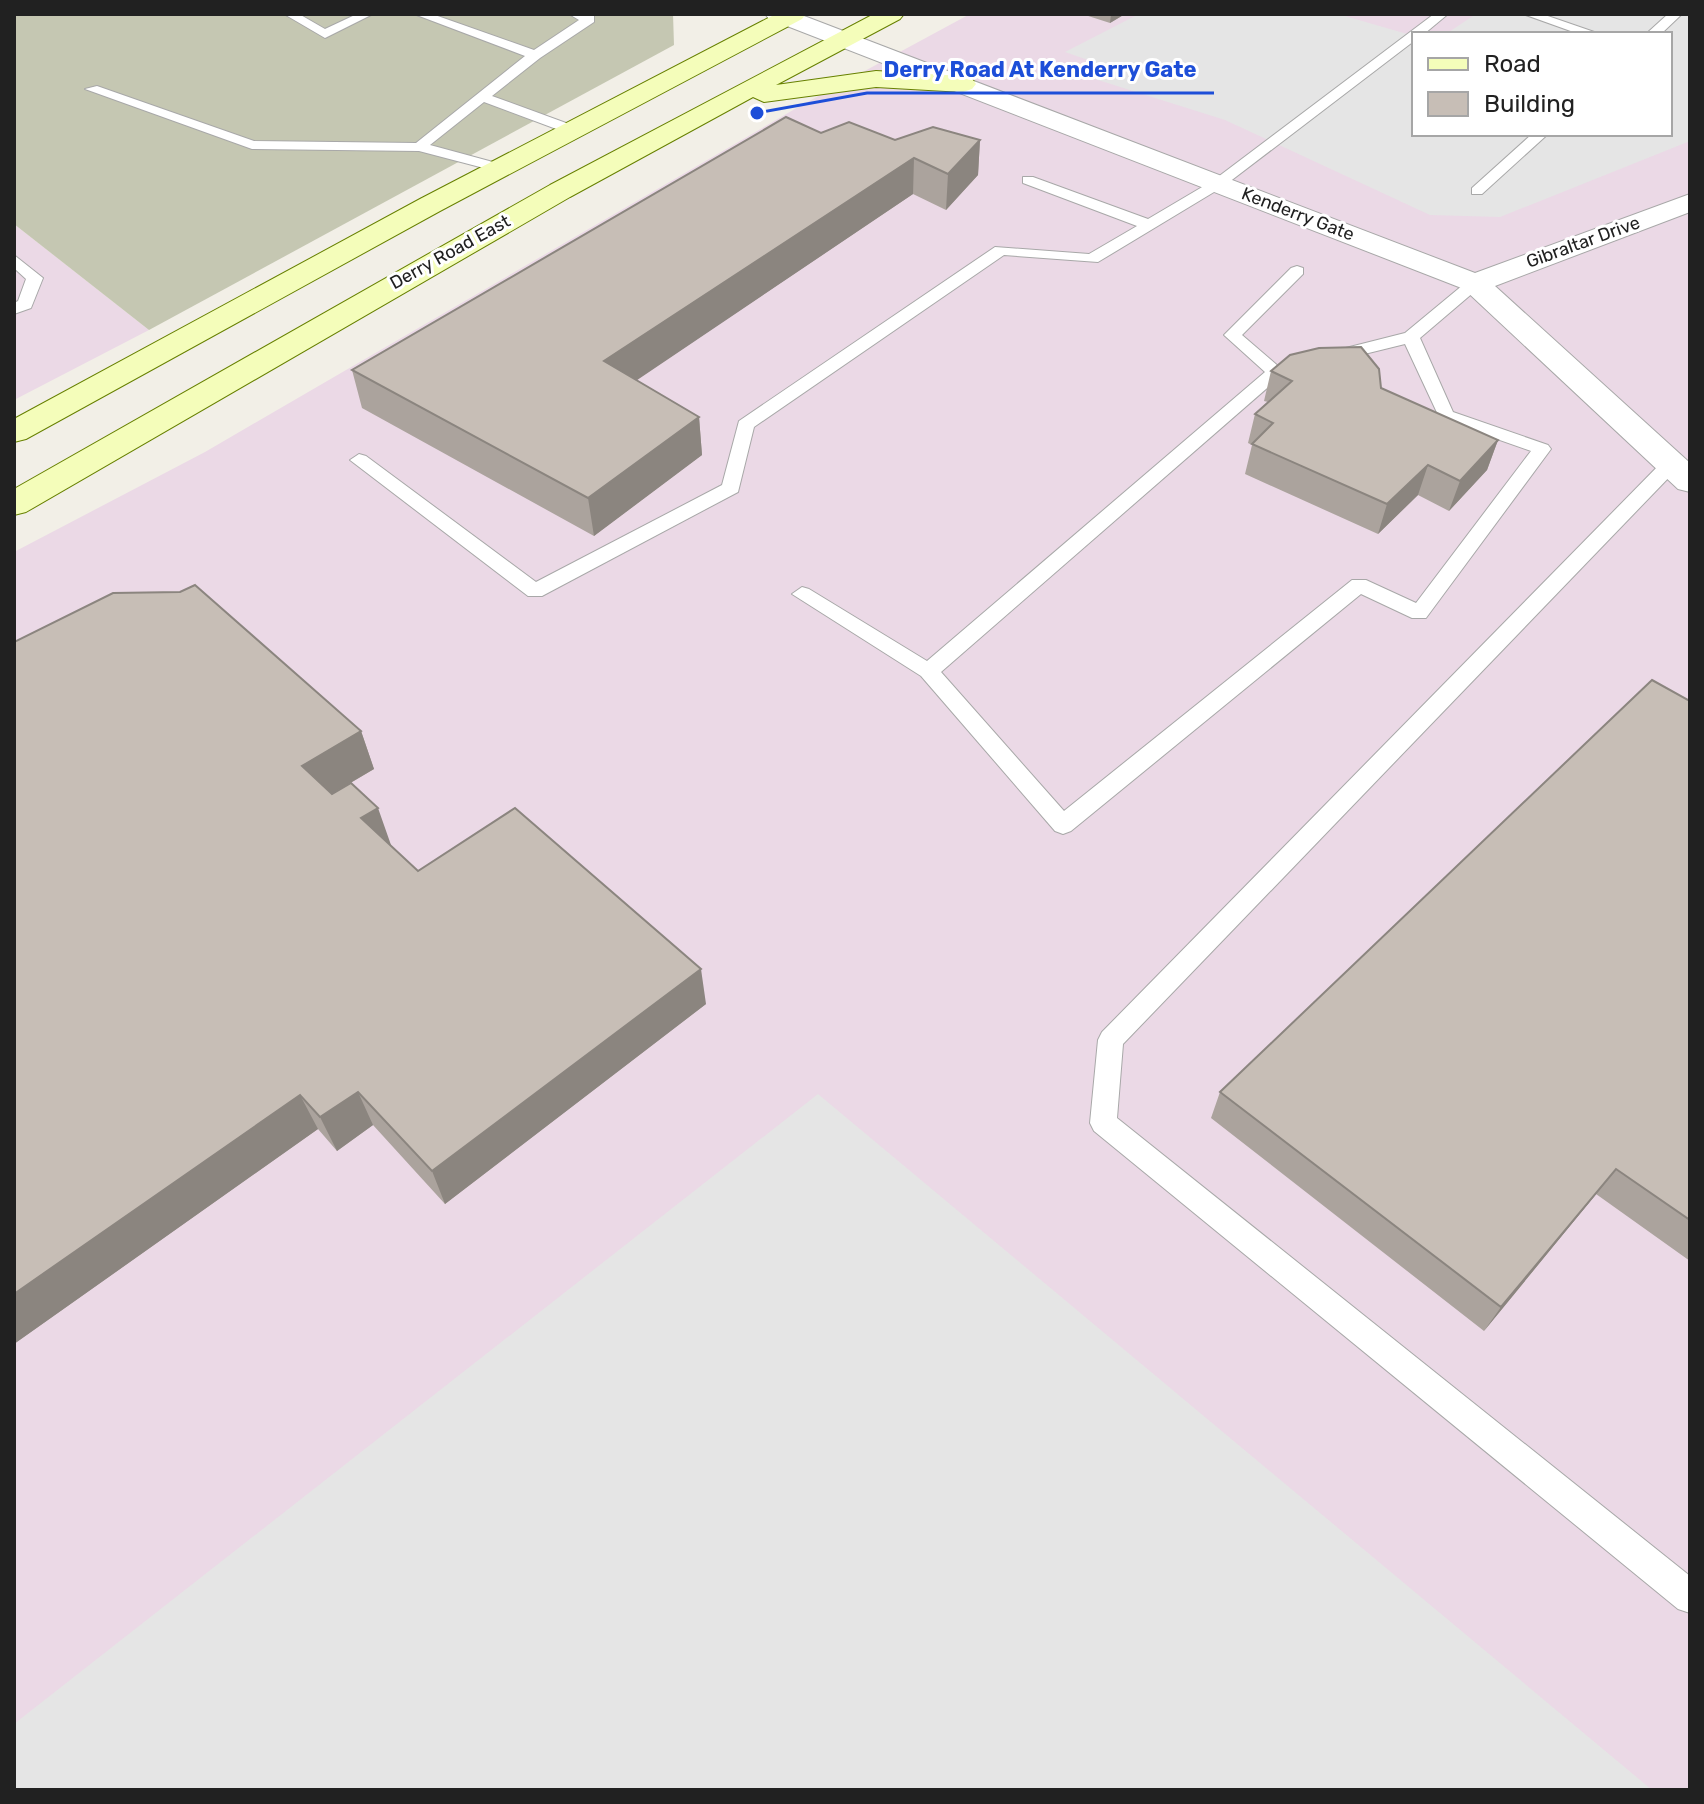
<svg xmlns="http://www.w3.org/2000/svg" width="1704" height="1804" font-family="Rubik,sans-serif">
	<rect width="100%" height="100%" fill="#f2efe7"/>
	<path fill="#ebd9e6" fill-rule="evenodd" d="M970,14H1690V1790H14V552L205,452L800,106ZM1414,34H1670V134H1414Z
		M14,224L149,330L14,400Z"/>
	<path fill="#c5c7b2" d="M14,14H673L674,45L149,330L14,224Z"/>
	<path fill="#e5e5e5" d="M1139,14H1338L1414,36V134H1670V34H1446L1476,14H1690V141L1500,217L1430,215L1225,120L1079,74L1091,61L1065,52Z
		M818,1094L1652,1790H14V1724Z"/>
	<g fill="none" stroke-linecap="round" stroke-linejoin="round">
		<g stroke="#a8a8a8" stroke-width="2">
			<path id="lane" d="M284,14H299L325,29L357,14H373L325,38Z
				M414,14H432L534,50L579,20L569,14L594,16V22L540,58L492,96L577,127V133H567L484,102L430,145L504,165L506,168L499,172L419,151L252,149L85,89L97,86L254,141L416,143L525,56Z
				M1434,14H1448L1424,34H1414V41L1224,186L1098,262L1004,255L754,427L738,492L542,596H528L350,460L359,454L366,456L536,582L722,485L739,421L995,247L1089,254L1137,226L1023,183V177H1033L1148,219L1214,180Z
				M1523,14H1542L1600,34H1579Z
				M1668,14H1682L1661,34H1646Z
				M1532,134H1548L1482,194H1472V188Z
				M14,255L43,278L31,308L14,314V303L18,301L26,279L14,268Z
				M1297,266L1303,268V274L1242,335L1278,366L1297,362L1306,367L1303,371L1281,376L941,672L1064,811L1352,580H1366L1416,603L1531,451L1440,419L1405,344L1332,362L1326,361L1323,357L1326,353L1405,333L1469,280H1481V286L1420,338L1453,412L1548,445L1551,449L1426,618H1412L1361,594L1071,831L1063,834L1055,831L921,676L792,594L802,587L809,589L927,661L1265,372L1224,335L1291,268Z
				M1671,458L1678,460L1680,464L1678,468L1123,1044L1117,1118L1690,1576V1613L1678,1609L1094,1131L1090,1123L1098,1040L1102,1032L1664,460Z"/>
		</g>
		<g stroke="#a8a8a8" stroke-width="2">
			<path id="street" d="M765,14H799L1475,273L1690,194V212L1495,286L1690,463V492L1678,489L1464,289L769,19Z"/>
		</g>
		<g stroke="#678000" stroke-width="2">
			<path id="secondary" d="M776,14H806L802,19L440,211L26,439L14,442V419L420,199Z
				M874,14H904L900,19L776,85L876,71L963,76L972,79L976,84L972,89L963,92L876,87L764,102L753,97L570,197L26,512L14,515V489L550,185Z"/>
		</g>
		<use href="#lane" fill="#fff" fill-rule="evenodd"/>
		<use href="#street" fill="#fff" fill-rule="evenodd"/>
		<use href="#secondary" fill="#f4fdba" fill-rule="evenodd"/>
	</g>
	<path fill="#aba39d" d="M1082,14H1125L1110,23Z
		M821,133L895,140H980L978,175L946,210L913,194L636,380L699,417L702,455L594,536L362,408L352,370Z
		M1271,371L1381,388L1498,440L1487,470L1449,511L1418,495L1378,534L1245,474L1252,445L1248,443L1255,414L1268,402L1264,401Z
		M180,592L361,731L374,769L332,794L391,845L390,846L418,871L706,1004L445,1204L373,1125L337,1151L318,1129L14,1344Z
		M1690,701V1261L1596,1194L1484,1331L1211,1118L1220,1092Z"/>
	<path fill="#8b857f" d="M1111,14H1125L1110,23Z
		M980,140L978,175L946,210L948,174Z
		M914,158L913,194L609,399L604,361Z
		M699,417L702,455L594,536L588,498Z
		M1498,440L1487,470L1449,511L1460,481Z
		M1428,465L1418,495L1378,534L1387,504Z
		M361,731L374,769L316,803L302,766Z
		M378,808L391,845L374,855L361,818Z
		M701,969L706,1004L445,1204L432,1171Z
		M358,1092L373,1125L337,1151L320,1117Z
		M300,1095L318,1129L14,1344V1294Z
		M1616,1169L1596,1194L1484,1331L1501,1307Z"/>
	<path fill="#c7beb6" stroke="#8b857f" stroke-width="2" d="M786,117L821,133L849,122L895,140L933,127L980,140L948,174L914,158L604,361L699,417L588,498L352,370Z
		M1361,347L1379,369L1381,388L1498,440L1460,481L1428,465L1387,504L1252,444L1273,423L1255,414L1292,381L1271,371L1290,355L1319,348Z
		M195,585L361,731L302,766L332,794L351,783L378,808L361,818L418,871L515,808L701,969L432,1171L358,1092L320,1117L300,1095L14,1294V642L113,593L180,592Z
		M1652,680L1690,701V1220L1616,1169L1501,1307L1220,1092Z"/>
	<g text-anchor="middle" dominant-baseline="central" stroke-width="6" stroke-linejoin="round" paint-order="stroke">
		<g font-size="18" fill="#212121" stroke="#fff">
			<text transform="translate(1298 214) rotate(21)">Kenderry Gate</text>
			<text transform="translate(1583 242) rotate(-20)">Gibraltar Drive</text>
			<text transform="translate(450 252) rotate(-29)">Derry Road East</text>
		</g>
	</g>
	<path fill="none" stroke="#1d4ed8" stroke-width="3" d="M757 113L867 93H1214"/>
	<circle fill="#1d4ed8" stroke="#fff" stroke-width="3" cx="757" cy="113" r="8"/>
	<g font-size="22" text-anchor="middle" font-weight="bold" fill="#1d4ed8" stroke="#fff" stroke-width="6" stroke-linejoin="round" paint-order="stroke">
		<text x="1040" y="77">Derry Road At Kenderry Gate</text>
	</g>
	<rect width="1704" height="1804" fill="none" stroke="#212121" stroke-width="32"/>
	<rect x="1412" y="32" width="260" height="104" fill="#ffffff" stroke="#a6a6a6" stroke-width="2"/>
	<rect x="1428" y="58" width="40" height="12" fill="#f4fdba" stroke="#a6a6a6" stroke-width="2"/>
	<text x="1484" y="72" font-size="24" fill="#212121">Road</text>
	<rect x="1428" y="92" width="40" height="24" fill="#c7beb6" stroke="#a6a6a6" stroke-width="2"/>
	<text x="1484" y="112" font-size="24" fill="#212121">Building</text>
</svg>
